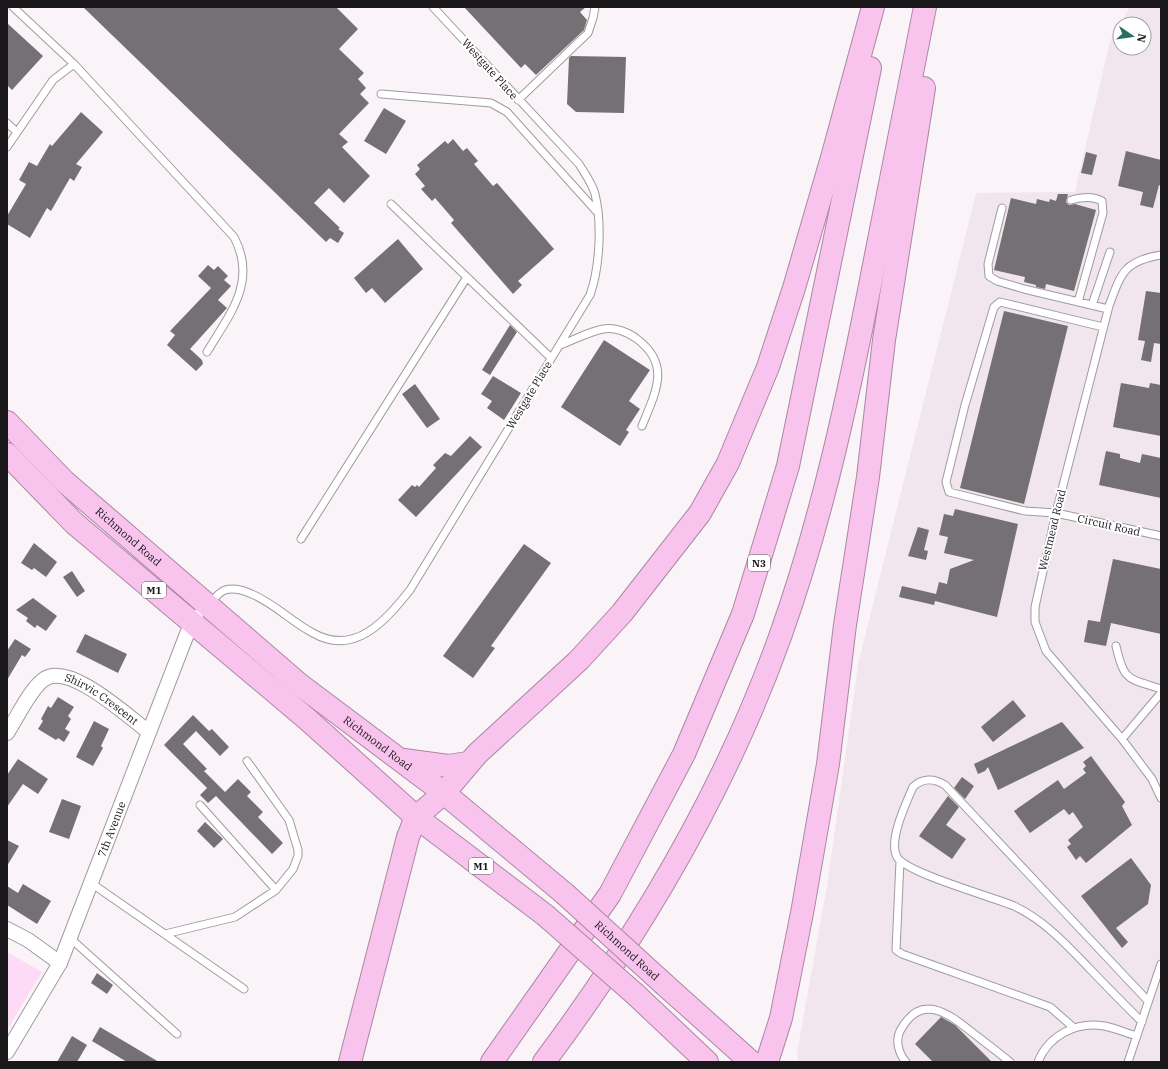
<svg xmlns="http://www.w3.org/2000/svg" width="1168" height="1069" font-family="'IBM Plex Serif',serif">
	<rect width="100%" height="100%" fill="#faf4f8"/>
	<path fill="#f1e5ee" d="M1130,7H1161V1062H798L797,1053L827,886L859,660L976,193L1075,192L1110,41L1120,24V48H1144V24H1120Z"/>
	<path fill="#fddbf6" d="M7,952L42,972L7,1030Z"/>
	<path fill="#747073" d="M83,7H336L358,29L339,49L364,73L358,79L366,88L360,94L369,103L339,134L348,142L342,147L370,176L344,203L329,188L314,203L340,228L338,229L344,233L338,243L330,238L326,242Z
		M464,7H586L580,12L587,20L584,30L536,75L525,64L521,68Z
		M7,23L43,56L12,90L7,85Z
		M571,56L626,57L624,113L576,112L567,104L569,58Z
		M384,108L406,121L386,154L364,141Z
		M81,112L103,132L76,164L82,167L74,181L70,178L51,211L47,208L30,238L7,224V216L26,184L19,180L29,162L37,166L50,144L52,146Z
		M453,139L463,151L467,148L478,161L474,164L493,186L497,183L554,249L518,281L522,285L513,294L451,223L454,220L435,198L432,201L421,189L425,186L415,174L420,169L417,165L445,141L448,144Z
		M1126,151L1161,160V186L1159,185L1153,208L1140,205L1143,192L1118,186Z
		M1086,152L1097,155L1092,175L1081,173Z
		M1058,194H1068L1066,202L1069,205L1075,204L1096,210L1074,291L1046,284L1045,289L1036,287V285L1024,282L1025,277L994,270L1011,198L1036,204L1037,199L1049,202L1050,199L1056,201Z
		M398,239L423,269L385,303L372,288L366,293L354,278Z
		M208,265L214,270L218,266L228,276L224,280L231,286L218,300L227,308L190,349L202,360L203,364L196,371L167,345L175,335L170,331L211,288L198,276Z
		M1146,291L1161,293V344L1154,343L1151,362L1141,360L1145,341L1138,340Z
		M1004,311L1068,326L1024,504L960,488Z
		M510,325L517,332L490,375L482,370Z
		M604,340L650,370L629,401L640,409L626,430L629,432L620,446L561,407Z
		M493,376L521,393L504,420L487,408L492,401L481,394Z
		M1121,383L1149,388L1150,383L1161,385V436L1113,427Z
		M415,384L440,419L427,428L402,394Z
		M470,436L482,447L416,517L398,500L412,485L415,487L417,485L419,487L436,468L433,465L445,453L451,456Z
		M1106,451L1120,454V458L1140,463L1142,454L1161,458V498L1099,485Z
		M955,509L1018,524L997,617L935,601L934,605L899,597L902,586L936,594L939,582L947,584L950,569L974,560L944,553L948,537L939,535L944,514L953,516Z
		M918,527L929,530L924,550L928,551L926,560L908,556Z
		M34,543L57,562L46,577L34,568L32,570L21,563Z
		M524,544L551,563L491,646L495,648L473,678L443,656Z
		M1113,559L1161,569V634L1111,623L1106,646L1084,642L1088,620L1100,622Z
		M72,571L85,591L77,597L63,577Z
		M33,598L57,616L46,631L37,625L35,628L26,621L28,618L16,610Z
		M85,634L127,654L118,673L76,652Z
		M15,639L31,649L25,657L22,655L7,680V651Z
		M58,697L74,707L68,716L71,719L65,729L70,732L64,742L58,738L56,740L38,729L43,721L41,719L48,706L51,708Z
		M1013,700L1026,716L993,742L981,727Z
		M193,715L209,731L212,729L229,747L220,756L196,731L183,744L207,769L204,771L225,792L238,779L251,792L247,796L263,812L258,817L283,843L272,854L216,796L208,803L200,795L207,788L164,745Z
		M94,721L109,729L101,746L103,748L93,766L76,757Z
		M1062,722L1084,748L998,790L988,767L985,771L978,774L974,764Z
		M1091,756L1125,802L1122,806L1132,825L1086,863L1080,856L1076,860L1067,847L1071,844L1068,840L1083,827L1073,812L1069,815L1064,809L1030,833L1014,811L1058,780L1064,789L1086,773L1083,769L1086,766L1083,762Z
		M18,759L48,779L38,794L23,784L7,807V775Z
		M962,777L974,786L965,799L954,788Z
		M948,796L959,807L946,825L966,839L952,859L919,836Z
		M62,799L81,806L69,839L49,832Z
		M205,822L223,839L214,848L197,831Z
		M7,840L19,846L7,866Z
		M1131,858L1151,885L1148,904L1116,928L1128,942L1122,948L1081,896Z
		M23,884L51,901L37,924L7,905V886L18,893Z
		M97,973L113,985L107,994L91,983Z
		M941,1017L955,1025L992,1062H933L915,1044Z
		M100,1027L159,1062H127L92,1041Z
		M72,1036L87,1045L77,1062H57Z"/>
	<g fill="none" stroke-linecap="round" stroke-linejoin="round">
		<g stroke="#a09a9e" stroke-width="9">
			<path id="lane" d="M13,7L74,64
				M381,94L491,103L507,112L597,212
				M518,100L588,33L593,18L595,7
				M7,123L17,132
				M7,147L53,80L74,64L234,237C258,282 229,315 207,352
				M1071,200C1081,197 1093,196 1102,201L1103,213L1078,302
				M391,204L551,358
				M1002,208L988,264L989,276L997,281L1024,289L1108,309
				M1161,255C1124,261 1121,273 1109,306L1056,513L1035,607V622L1046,651L1122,739L1152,779L1161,798
				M1092,305L1110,252
				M1103,327L1000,302L994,307L965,405L946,482L949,492L1025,511L1056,513L1161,536
				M560,345C574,340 588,332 603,329C615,327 628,332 637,339C672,365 655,393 642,426
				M301,539L467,277
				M209,604C213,600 219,592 225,590C235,587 245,591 254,595C276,605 292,622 313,633C355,657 386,620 410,590L590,295C600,267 602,222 595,194C592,183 585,174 579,164L433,7
				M1116,646C1124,682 1128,678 1161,689
				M1122,739L1161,693
				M200,805L276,890
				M900,861L896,950L902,954L1050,1007L1073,1027
				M91,883L244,989
				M165,934L235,917L276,890L293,869L298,856V850L289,820L247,761
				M70,938L177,1034
				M1142,1022C1124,1004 1106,986 1089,968C1066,944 1044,920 1014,906C993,897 906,873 897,857C888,841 906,803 913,787C922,778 934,778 945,785L1148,1001
				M906,1062C899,1054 895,1041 900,1031C921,992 948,1013 973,1033C986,1043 998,1052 1010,1062
				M1038,1062C1048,1036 1076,1021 1104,1026C1115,1028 1126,1033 1137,1036
				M1128,1062L1161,964"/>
		</g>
		<g stroke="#a09a9e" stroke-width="16">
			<g id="street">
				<path id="s1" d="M7,733C17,718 29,691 43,680C68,660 128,717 149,732"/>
				<path d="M7,929L28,940L60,963"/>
				<path id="s2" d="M7,1052L60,963L192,621L196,617"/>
			</g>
		</g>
		<g stroke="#aa87a3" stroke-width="24">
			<g id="highway">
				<path id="s3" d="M7,422L64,481L299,684L444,793L565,894"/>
				<path d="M7,454L74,523L307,719L416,817L545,915"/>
				<path d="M404,760L448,766L468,763"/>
				<path d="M665,985L751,1062"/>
				<path d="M635,994L707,1062"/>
				<path d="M350,1062L408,837L416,817L444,793L477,754L579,660L622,613L700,513L728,463L768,367L794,288L833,154L873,7"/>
				<path d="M492,1062L610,894L684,754L743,614L788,466L870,68"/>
				<path d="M544,1062C642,931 726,789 781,634C823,516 849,393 873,270C890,182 908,95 925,7"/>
				<path d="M767,1062L781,1018L802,913L828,764L845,625L868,477L884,340L924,88"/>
			</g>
		</g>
		<use href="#lane" stroke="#fff" stroke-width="7"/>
		<use href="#street" stroke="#fff" stroke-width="14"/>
		<use href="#highway" stroke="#f8c4ee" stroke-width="22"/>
		<g stroke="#aa87a3" stroke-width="24" stroke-linecap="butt">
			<g id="highway-bridge">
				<path id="s4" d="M565,894L665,985"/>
				<path d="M545,915L635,994"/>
			</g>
		</g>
		<use href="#highway-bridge" stroke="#f8c4ee" stroke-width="22"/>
	</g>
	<g text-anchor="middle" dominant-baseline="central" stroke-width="4" stroke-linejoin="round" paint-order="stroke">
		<g fill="#fff" stroke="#5e5d5e" stroke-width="1">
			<rect x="748" y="555" width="22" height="16" rx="3"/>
			<rect x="142" y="582" width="24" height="16" rx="3"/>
			<rect x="469" y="858" width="24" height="16" rx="3"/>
		</g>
		<g font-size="10" font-weight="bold" fill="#191719">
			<text x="759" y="563">N3</text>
			<text x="154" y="590">M1</text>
			<text x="481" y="866">M1</text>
		</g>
		<g font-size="11" fill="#191719" stroke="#fff">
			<text transform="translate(490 69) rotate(48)">Westgate Place</text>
			<text transform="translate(529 395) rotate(-59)">Westgate Place</text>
			<text transform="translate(1109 525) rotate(13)">Circuit Road</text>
			<text transform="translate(1052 530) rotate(-76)">Westmead Road</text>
			<text stroke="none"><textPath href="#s3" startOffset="167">Richmond Road</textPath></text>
			<text stroke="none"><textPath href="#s1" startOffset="130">Shirvic Crescent</textPath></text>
			<text stroke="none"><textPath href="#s3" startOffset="491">Richmond Road</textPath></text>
			<text stroke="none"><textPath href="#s2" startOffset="247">7th Avenue</textPath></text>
			<text stroke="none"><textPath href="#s4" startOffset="84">Richmond Road</textPath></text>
		</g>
	</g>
	<rect width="1168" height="1069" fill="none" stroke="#191719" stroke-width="16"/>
	<g transform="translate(1132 36) rotate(103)"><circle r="19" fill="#ffffff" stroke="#a3a2a3"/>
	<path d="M0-3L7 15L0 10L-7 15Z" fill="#296d5f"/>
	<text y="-6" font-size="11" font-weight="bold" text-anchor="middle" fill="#191719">N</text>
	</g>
</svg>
